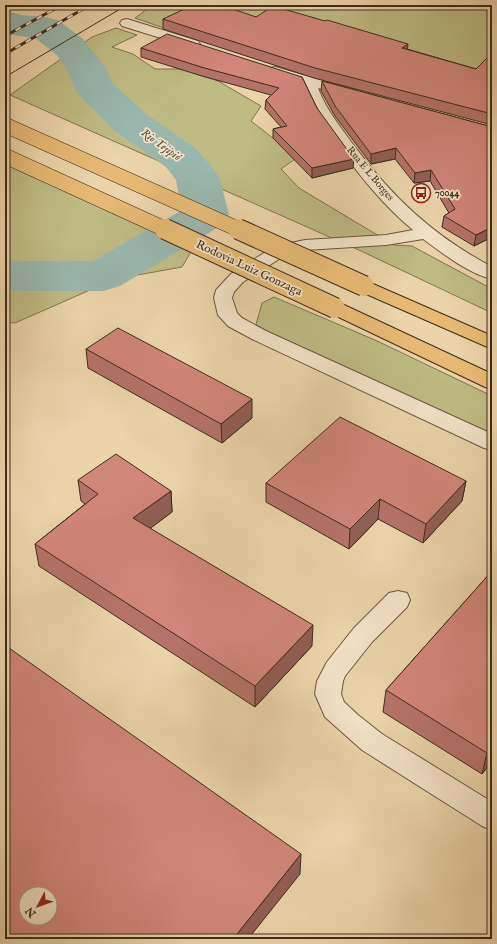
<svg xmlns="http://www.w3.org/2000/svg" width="497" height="944" font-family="'IM FELL English',serif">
	<rect width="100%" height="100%" fill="#ecd3a9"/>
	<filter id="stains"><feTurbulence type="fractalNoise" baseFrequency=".005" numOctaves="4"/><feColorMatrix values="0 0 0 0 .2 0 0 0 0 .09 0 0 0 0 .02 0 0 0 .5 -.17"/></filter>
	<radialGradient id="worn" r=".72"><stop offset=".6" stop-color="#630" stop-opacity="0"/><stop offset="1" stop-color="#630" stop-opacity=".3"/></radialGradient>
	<path fill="#bebb84" stroke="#7e744f" d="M149,5H492V121L190,37L135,18L147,9Z
		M116,28L137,35L112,47L133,54L155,69H182L218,81L261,106L251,121L273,138L295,159L281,169L299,188L394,245L412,246L492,289V313L361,251L10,95L92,37Z
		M5,163L192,250L182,267L115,279L15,323L5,322Z
		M274,297L375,340L492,396V438L255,328L262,303Z"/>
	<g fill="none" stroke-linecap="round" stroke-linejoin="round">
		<path fill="#99b7ad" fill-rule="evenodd" d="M5,10L21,15L45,17L58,20L83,39L105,67L113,84L145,113L196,149L214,170L220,179L229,215L222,225L120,286L103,291H5V261H93L182,210L176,180L166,167L115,131L81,97L75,89L67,69L57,55L35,38L5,34Z"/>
		<g stroke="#6a563e" stroke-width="2">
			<path id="minor" d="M127,19L198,41L200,44L198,47L193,48L122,26L120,23L122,20Z
				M275,67L355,90L357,93L355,96L350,97L318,88C326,109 339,125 352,143C392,197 432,235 492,267V279C469,274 442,253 423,239L386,245L305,250L287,254L243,282L234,292L232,298L237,313L242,318L266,331L492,434V450L484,448L252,339L228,326L218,315L214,298L216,290L231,274L275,246L281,245L305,240L386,235L413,230C383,205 360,176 337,145C323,125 309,107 302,84L270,74L268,71L270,68Z
				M398,591L407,593L410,600L407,607L372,642L345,676L343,681L341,694L344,702L358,715L382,734L492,802V830L482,826L362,750L325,717L315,694L317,681L327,662L354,628L389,593Z"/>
		</g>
		<g stroke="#3e2c1a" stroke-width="2">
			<path id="highway" d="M364,280L492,336V349L357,290L355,286L357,282Z
				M335,302L342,304L492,374V389L485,387L328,312L326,308L328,304Z"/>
		</g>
		<use href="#minor" fill="#f3e2c7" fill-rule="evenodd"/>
		<use href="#highway" fill="#e6ba74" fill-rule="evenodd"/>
		<path stroke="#3e2c1a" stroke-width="1" d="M5,77L127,5"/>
		<g stroke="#3e2c1a" stroke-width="3">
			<path id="rail" d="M5,36L62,5
				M5,54L90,5"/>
		</g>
		<use href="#rail" stroke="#f3e2c7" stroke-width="2" stroke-dasharray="6" stroke-linecap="butt"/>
		<g stroke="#3e2c1a" stroke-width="16" stroke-linecap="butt">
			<path id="highway-bridge-far1" d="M5,125L240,230
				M5,156L167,230"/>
		</g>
		<g stroke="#3e2c1a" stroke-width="22" stroke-linecap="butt">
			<path id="highway-bridge" d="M165,229L335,308
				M238,229L364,286"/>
		</g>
		<use href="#highway-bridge-far1" stroke="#e6ba74" stroke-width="15"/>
		<use href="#highway-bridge" stroke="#e6ba74" stroke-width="20"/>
	</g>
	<path fill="#b47369" stroke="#3e2c1a" d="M256,17L407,49L476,69L492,58V125L314,78L163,29V19Z
		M141,48L302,77L317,108L353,168L312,178L273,138V129L281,127L265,109L266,100L271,95L202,76L141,57Z
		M322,81L492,127V237L474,246L442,227L444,216L449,213L430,181L414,183L395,159L371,164L335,116L321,91Z
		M86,349L252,418L222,443L88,368Z
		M78,480L171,491L172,512L150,528L312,646L255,707L39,566L35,544L85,504L81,501Z
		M466,481L462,501L423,543L378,519L349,549L266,502V483Z
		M492,571V761L482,774L383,712L386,690Z"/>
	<path fill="#925e55" stroke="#3e2c1a" d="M408,44L407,54L402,48Z
		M396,148L395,159L371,164V154Z
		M354,159L353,168L312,178V168Z
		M431,170L430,181L414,183L415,173Z
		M492,227V237L474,246L476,235Z
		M252,399V418L222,443L221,424Z
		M466,481L462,501L423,543L426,524Z
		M171,491L172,512L135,540L133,518Z
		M380,499L378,519L349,549L350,529Z
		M313,625L312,646L255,707V686Z
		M492,702V717L488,707Z
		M492,746V761L482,774L487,753Z
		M301,854L300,874L248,939H233Z"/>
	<path fill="#d1867a" stroke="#3e2c1a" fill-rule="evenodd" d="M193,5H221L256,17L273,6L325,21L327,20L408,44L402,48L476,69L488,57L492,58V114L315,68L163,19Z
		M167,34L302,77L317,108L354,159L312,168L273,129L287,126L266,100L279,88L201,67L141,48Z
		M322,81L492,127V227L476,235L444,216L455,209L431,170L415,173L396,148L371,154L335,106Z
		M118,328L252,399L221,424L86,349Z
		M340,417L466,481L426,524L380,499L350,529L266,483Z
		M116,454L171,491L133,518L313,625L255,686L35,544L98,494L78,480Z
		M492,571V702L488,707L492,709V746L487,753L386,690Z
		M9,648L301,854L233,939H5V651ZM26,894H50V918H26Z"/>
	<defs>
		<g id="bus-ring" transform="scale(1)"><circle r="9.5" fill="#f3e2c7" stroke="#8f2418" stroke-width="1.5"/><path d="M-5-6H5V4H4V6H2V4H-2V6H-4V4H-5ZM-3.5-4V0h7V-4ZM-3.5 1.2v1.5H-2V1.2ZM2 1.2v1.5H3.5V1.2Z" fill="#8f2418"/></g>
	</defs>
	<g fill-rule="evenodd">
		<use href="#bus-ring" x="421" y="193"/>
	</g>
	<g text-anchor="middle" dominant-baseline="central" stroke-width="3.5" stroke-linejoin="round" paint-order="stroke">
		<g font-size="10" fill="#3e2c1a" stroke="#f3e2c7">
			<text transform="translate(370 174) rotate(50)">Rua E L Borges</text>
		</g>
		<g font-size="10" font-weight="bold" fill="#3e2c1a" stroke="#f3e2c7" text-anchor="start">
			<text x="435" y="193">70044</text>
		</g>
		<g font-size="11" font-style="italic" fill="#504837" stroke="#f3e2c7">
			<text transform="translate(161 145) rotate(36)">Rio Tejipió</text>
		</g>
		<g font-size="12" fill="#3e2c1a" stroke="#f3e2c7">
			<text transform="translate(249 268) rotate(25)">Rodovia Luiz Gonzaga</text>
		</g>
	</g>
	<rect width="497" height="944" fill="none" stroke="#ecd3a9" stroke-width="20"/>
	<rect x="6" y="6" width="485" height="932" fill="none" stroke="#3e2c1a" stroke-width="2"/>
	<rect x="10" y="10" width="477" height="924" fill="none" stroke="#3e2c1a"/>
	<g transform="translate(38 906) rotate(229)"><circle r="19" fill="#f3e2c7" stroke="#ab9982"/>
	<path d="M0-3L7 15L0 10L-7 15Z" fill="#8f2418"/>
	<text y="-6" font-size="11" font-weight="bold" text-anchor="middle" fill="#3e2c1a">N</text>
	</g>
	<rect width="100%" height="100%" filter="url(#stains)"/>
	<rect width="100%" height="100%" fill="url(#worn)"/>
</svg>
